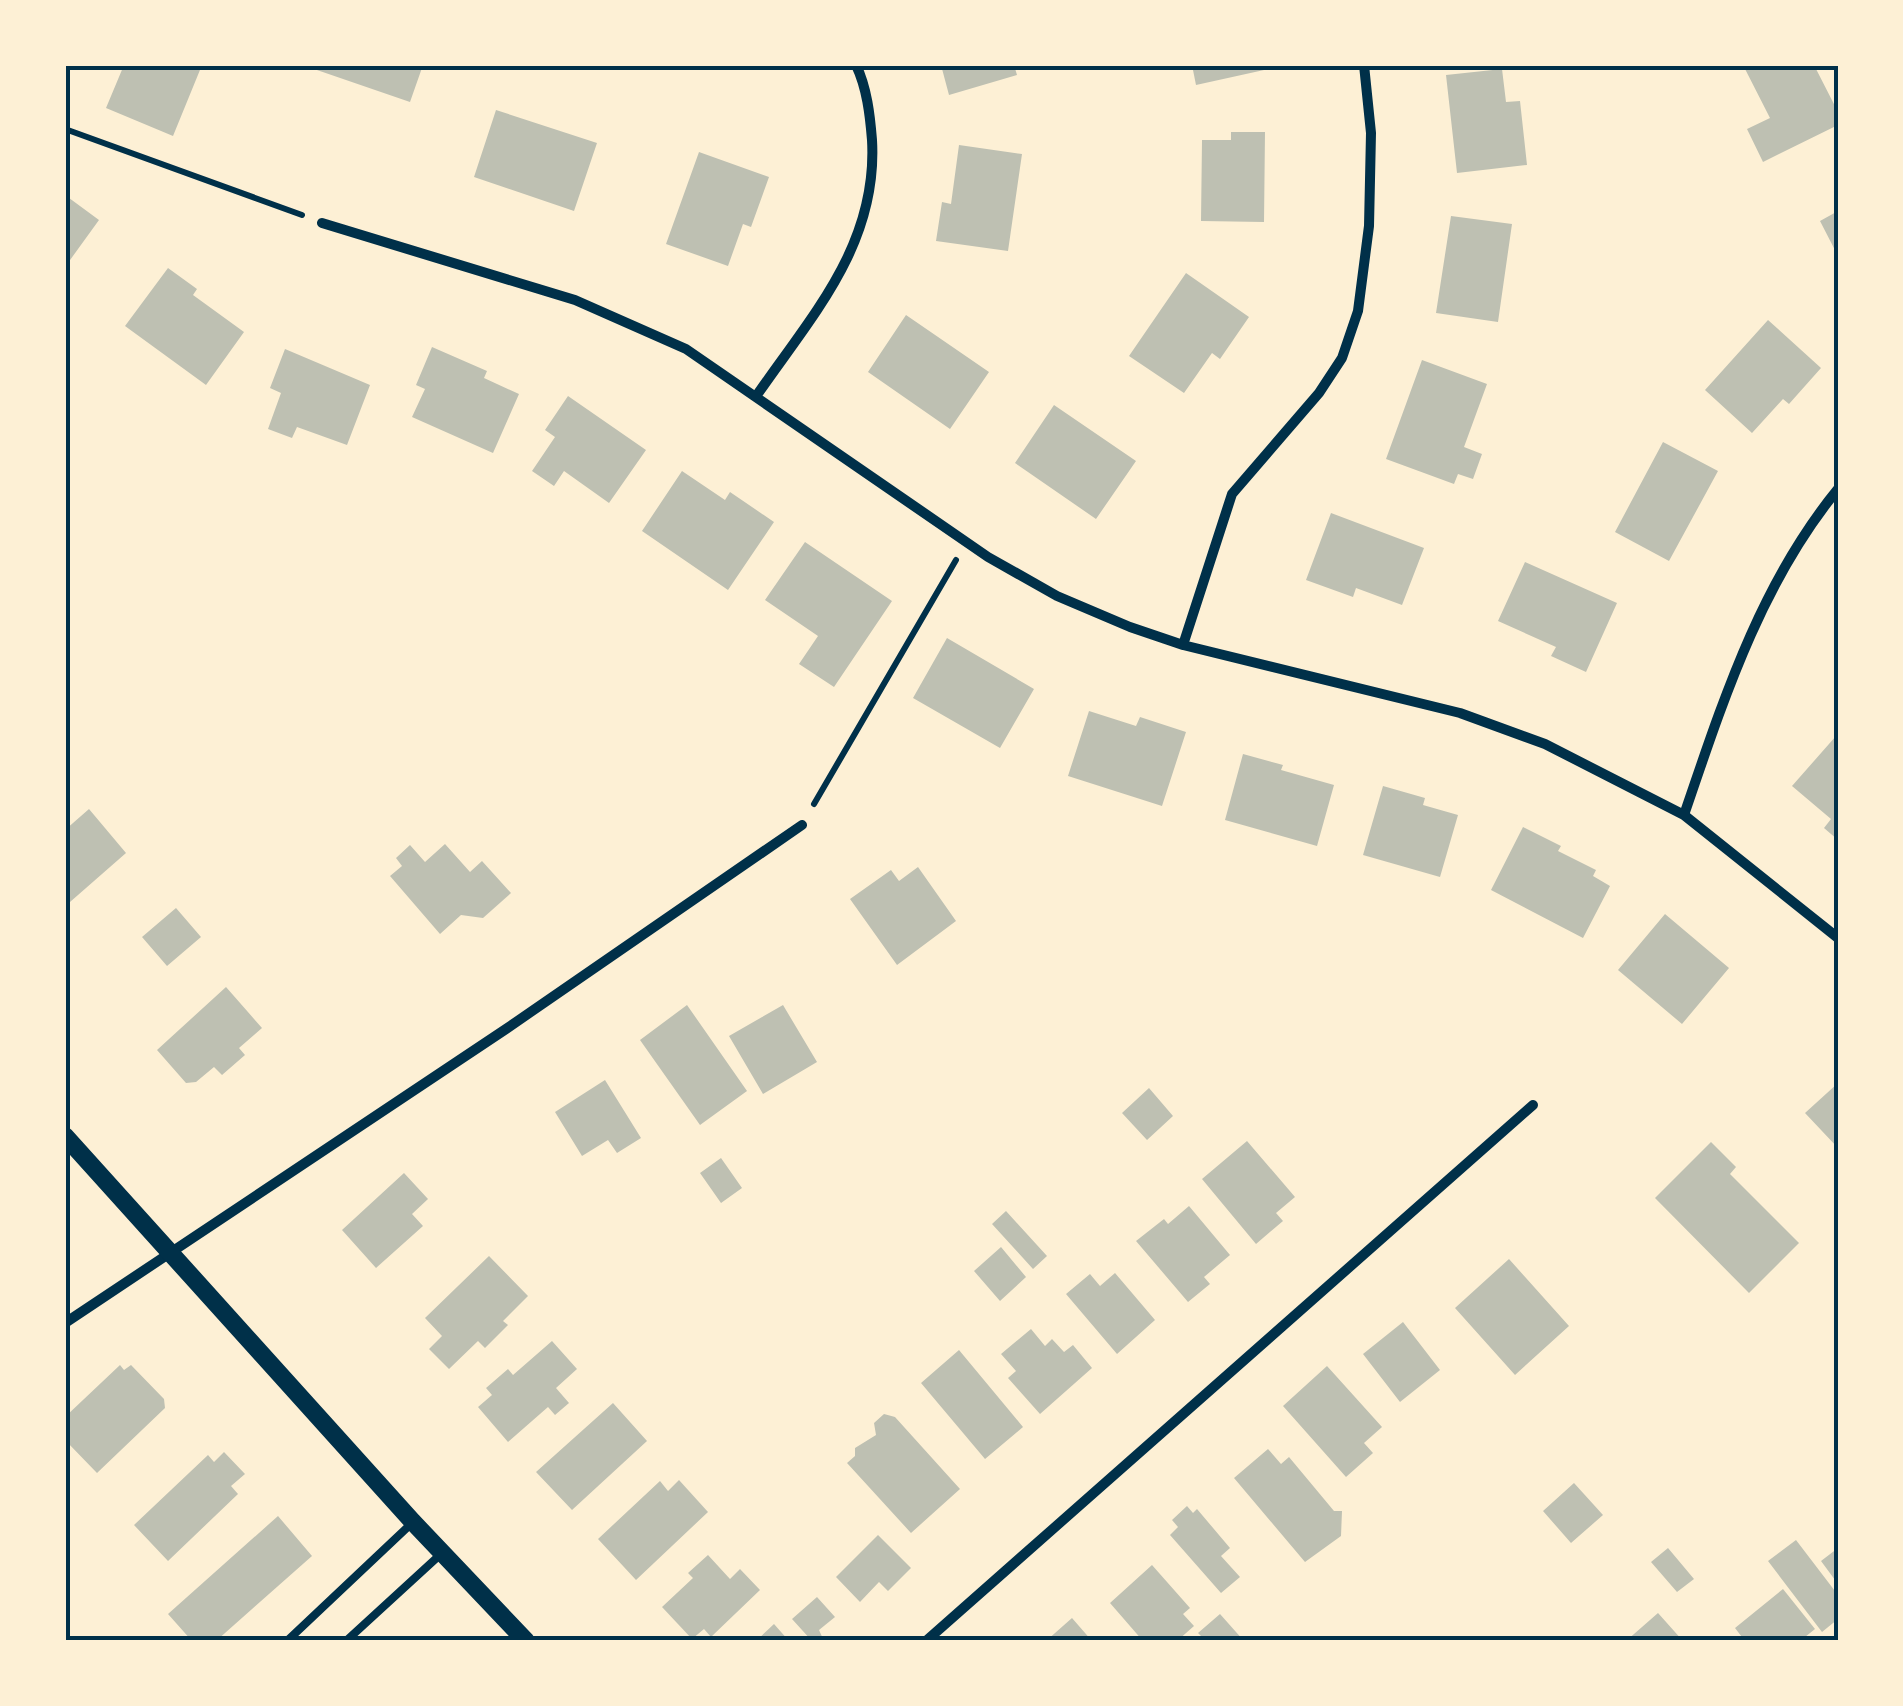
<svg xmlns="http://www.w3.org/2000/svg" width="1903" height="1706" font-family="'Space Grotesk',sans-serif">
	<rect width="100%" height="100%" fill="#fdf0d5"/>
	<path fill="#bec0b2" d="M124,65H202L173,136L106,108Z
		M315,65H423L410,102L314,69Z
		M941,65H1014L1017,75L949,95Z
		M1192,65H1278V67L1196,85Z
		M1743,65H1814L1838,112V125L1763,162L1747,129L1770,118Z
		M1502,69L1506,102L1520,101L1527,165L1457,173L1446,75Z
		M496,110L597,143L574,211L474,177Z
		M1231,132H1265L1264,222L1201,221L1202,140H1231Z
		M959,145L1022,154L1008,251L936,241L942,202L951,204Z
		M699,152L769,177L751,227L743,224L728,266L666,244Z
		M65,195L99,220L65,267Z
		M1838,211V256L1820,221Z
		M1451,216L1512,224L1498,322L1436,313Z
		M168,268L197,289L193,295L244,332L206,385L125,326Z
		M1186,273L1249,317L1220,359L1212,353L1184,393L1129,356Z
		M906,315L989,372L950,429L868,372Z
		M1768,320L1821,368L1789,404L1783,399L1752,433L1705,390Z
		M432,347L487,371L484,378L519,394L493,453L412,417L425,389L416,385Z
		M285,349L370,385L347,445L297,427L292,438L268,429L281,393L270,388Z
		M1422,360L1487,384L1464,447L1482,454L1473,479L1458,474L1454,484L1386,459Z
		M568,396L646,450L609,503L564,471L554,486L532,471L555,437L545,430Z
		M1054,405L1136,461L1096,519L1015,463Z
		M1663,442L1718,471L1669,561L1615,532Z
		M682,471L725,500L730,492L774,522L728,590L642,531Z
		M1331,513L1424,548L1402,605L1356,588L1353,597L1306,580Z
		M805,542L892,601L834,687L799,664L818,636L765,600Z
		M1525,562L1617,603L1586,672L1551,656L1556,647L1498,621Z
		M947,638L1034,689L1000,748L913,698Z
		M1089,711L1136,726L1140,717L1186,732L1162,806L1068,776Z
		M1836,736L1838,738V840L1824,828L1831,819L1792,786Z
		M1243,754L1283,765L1281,770L1334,785L1317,846L1225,820Z
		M1383,786L1425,798L1423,805L1458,815L1440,877L1363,855Z
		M89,809L126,853L70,902L65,897V830Z
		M1523,827L1561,846L1558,851L1596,870L1593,876L1610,886L1583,938L1491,890Z
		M445,844L470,872L482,861L511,893L483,918L461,915L440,934L390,876L402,866L396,858L410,845L425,862Z
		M918,867L956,921L897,965L850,899L891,870L899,881Z
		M176,908L201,937L167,966L142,937Z
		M1665,914L1729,968L1682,1024L1618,970Z
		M226,987L262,1028L239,1048L245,1055L222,1075L214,1067L196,1082L186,1083L157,1050Z
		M687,1005L747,1091L700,1125L640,1040Z
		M783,1005L817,1062L763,1094L729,1036Z
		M605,1080L641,1138L617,1153L608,1140L582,1156L555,1112Z
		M1838,1083V1148L1805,1113Z
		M1149,1088L1173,1116L1147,1140L1122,1113Z
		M1247,1141L1295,1197L1276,1213L1283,1221L1256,1244L1202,1179Z
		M1711,1142L1736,1167L1730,1174L1799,1243L1749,1293L1655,1198Z
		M721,1158L742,1188L721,1203L700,1173Z
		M404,1173L428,1199L412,1214L423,1226L376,1268L342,1230Z
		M1189,1206L1230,1255L1204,1277L1210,1284L1188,1302L1136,1241L1164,1219L1168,1224Z
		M1006,1211L1047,1256L1033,1269L992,1224Z
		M1001,1247L1026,1277L1000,1301L974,1271Z
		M489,1256L528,1296L503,1321L508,1325L485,1348L478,1341L449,1369L429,1349L442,1336L425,1318Z
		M1509,1259L1569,1326L1515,1375L1455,1308Z
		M1115,1273L1155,1320L1117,1354L1066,1294L1090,1274L1100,1286Z
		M1403,1322L1440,1370L1400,1402L1363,1354Z
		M1031,1329L1045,1346L1052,1339L1064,1352L1073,1345L1092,1368L1040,1414L1008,1378L1016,1371L1001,1354Z
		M552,1341L577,1369L556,1388L569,1403L555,1415L548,1407L508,1442L478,1407L492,1395L486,1388L508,1369L513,1375Z
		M959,1350L1023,1427L985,1459L921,1383Z
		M120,1365L124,1370L131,1365L164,1399L165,1408L97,1473L65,1440V1417Z
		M1327,1366L1382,1427L1364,1443L1373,1453L1346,1477L1283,1406Z
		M613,1403L647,1441L572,1510L536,1472Z
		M884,1414L895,1417L960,1489L911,1533L847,1463L855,1456V1448L876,1435L874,1423Z
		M1268,1449L1281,1464L1289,1457L1334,1511H1342L1341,1536L1305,1562L1234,1478Z
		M224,1452L245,1474L231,1486L238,1494L168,1561L134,1525L208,1455L214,1462Z
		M679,1480L708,1512L636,1580L598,1539L660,1481L668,1491Z
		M1574,1483L1603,1515L1571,1543L1543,1511Z
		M1187,1506L1193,1513L1197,1509L1230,1548L1221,1556L1240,1577L1221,1593L1170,1535L1178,1527L1172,1520Z
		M278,1516L312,1556L216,1641H192L168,1614Z
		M878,1535L911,1568L888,1591L879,1582L860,1602L836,1577Z
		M1796,1540L1838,1595V1619L1822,1632L1768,1561Z
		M1668,1548L1694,1579L1677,1592L1651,1562Z
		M1838,1548V1584L1821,1561Z
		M708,1555L730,1579L740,1569L760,1590L711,1637L704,1629L692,1639L662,1607L693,1578L688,1573Z
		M1152,1565L1190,1608L1183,1614L1194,1626L1177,1641H1143L1110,1603Z
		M1783,1589L1815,1629L1800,1641H1745L1735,1628Z
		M817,1597L835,1617L819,1630L824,1641H812L792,1619Z
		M1658,1613L1683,1641H1626Z
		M1220,1614L1244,1641H1206L1198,1633Z
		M1072,1618L1092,1641H1046Z
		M774,1624L789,1641H756Z"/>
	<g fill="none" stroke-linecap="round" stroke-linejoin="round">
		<path stroke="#003049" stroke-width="6" d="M65,129L302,215
			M814,804L956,560"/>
		<path stroke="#003049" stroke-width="8" d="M287,1641L413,1522
			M346,1641L442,1553"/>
		<path stroke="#003049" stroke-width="10" d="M322,223L575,300L686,349L988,557L1057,596L1130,627L1183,645L1460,713L1545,744L1684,815L1838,938
			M757,395C813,314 878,244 872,140C870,115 867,88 856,65
			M1183,645L1232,494L1319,393L1342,358L1358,311L1369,226L1371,133L1364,65
			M1684,815C1723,701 1760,584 1838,489
			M65,1323L506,1029L802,825
			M926,1641L1533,1105"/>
		<path stroke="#003049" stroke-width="18" d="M65,1136L413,1522L526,1641"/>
	</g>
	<rect width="1903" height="1706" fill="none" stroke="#fdf0d5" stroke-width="135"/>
	<rect x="68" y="68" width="1768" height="1570" fill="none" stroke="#003049" stroke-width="4"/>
</svg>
